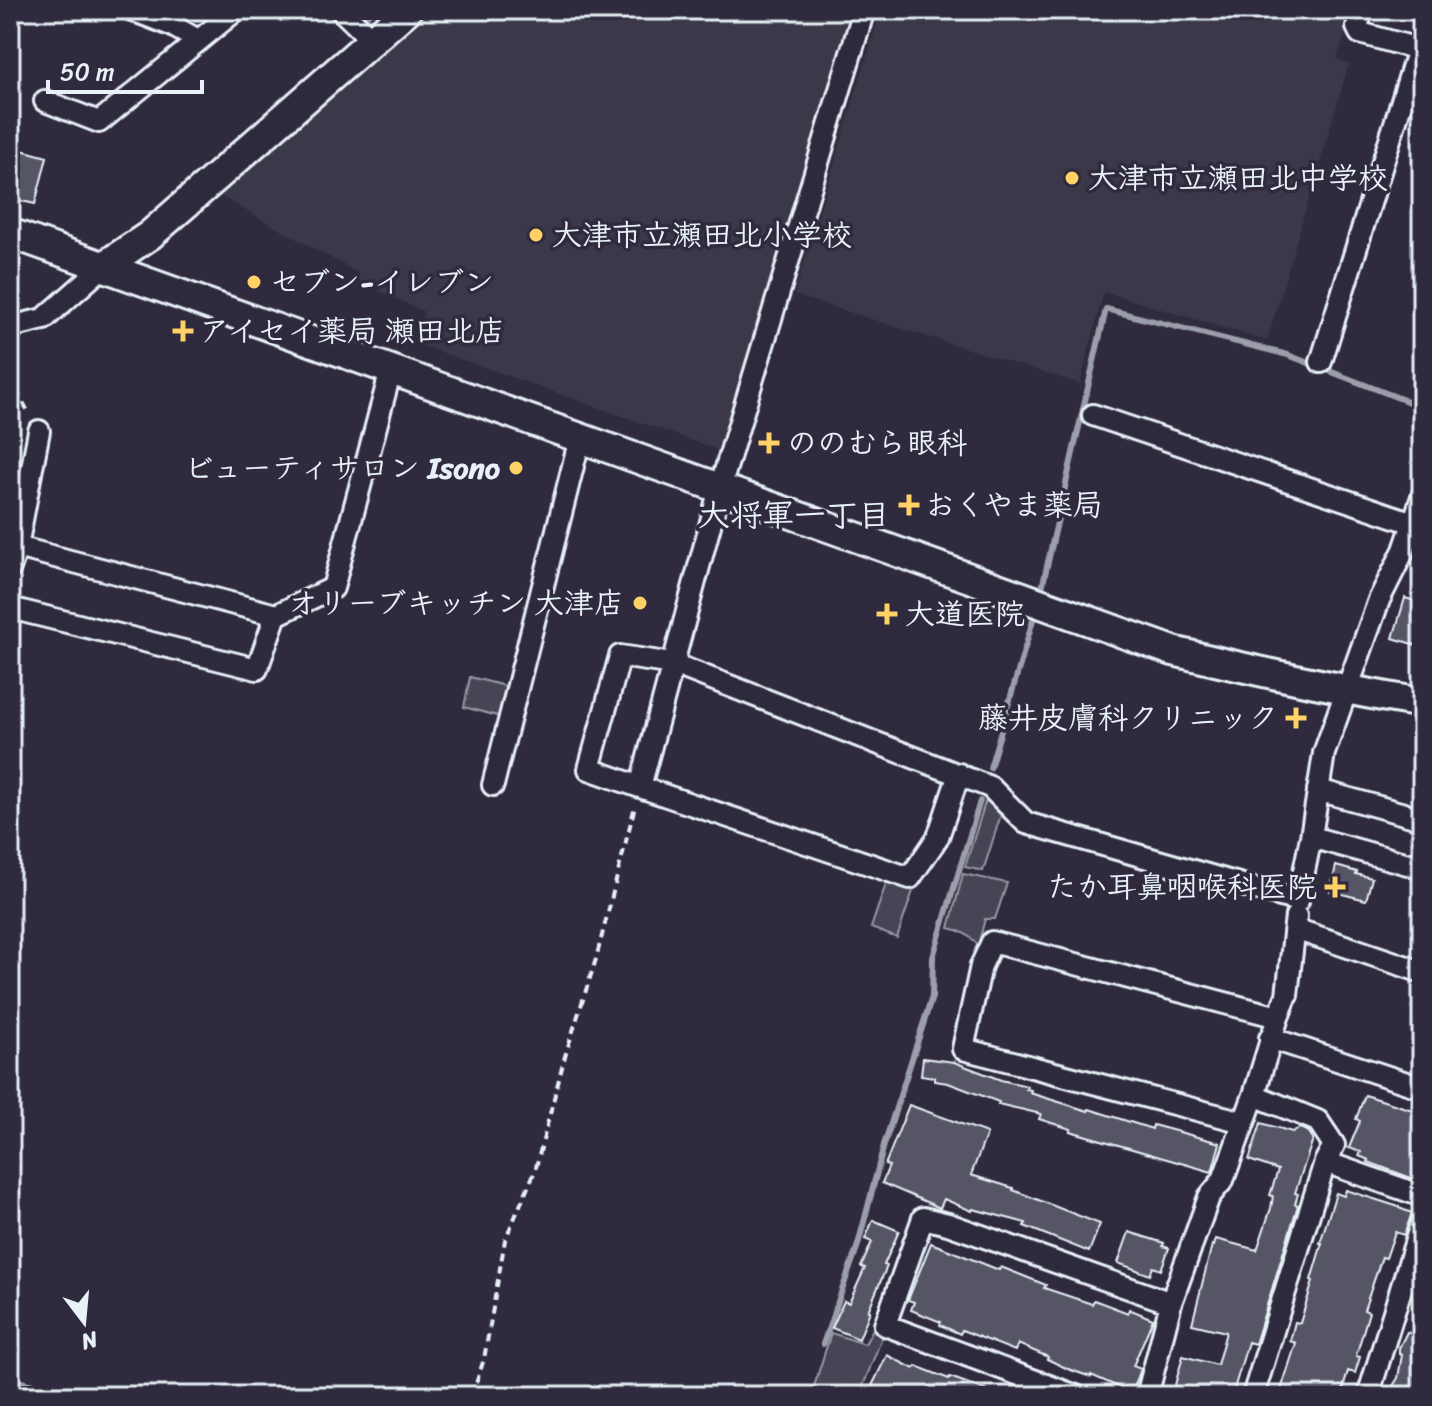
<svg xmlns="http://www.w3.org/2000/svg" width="1432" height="1406" font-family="Sriracha,'Klee One',sans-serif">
	<rect width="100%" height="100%" fill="#2f2a3d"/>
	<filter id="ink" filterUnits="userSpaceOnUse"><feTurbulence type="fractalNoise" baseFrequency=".0125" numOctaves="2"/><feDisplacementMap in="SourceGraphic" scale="16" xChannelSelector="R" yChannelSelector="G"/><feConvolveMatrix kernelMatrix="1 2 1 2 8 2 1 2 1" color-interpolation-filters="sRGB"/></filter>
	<g filter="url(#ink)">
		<path fill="#3b3749" d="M428,10H853L764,297L721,451L415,343L424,312L357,280L358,273L220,196Z
			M881,10H1353L1337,59L1349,64L1267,341L1104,292L1080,384L794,295Z"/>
		<path fill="#464455" stroke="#979aa6" stroke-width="2" d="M470,677L509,687L501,717L464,707Z
			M988,793L1003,808L983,871L965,867Z
			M963,874L1007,883L995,919H985L978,945C970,936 961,930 949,928Z
			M888,878L915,885L897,938L871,928Z
			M874,1327L884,1332L861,1391L847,1386L843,1396H811L831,1333L865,1344Z"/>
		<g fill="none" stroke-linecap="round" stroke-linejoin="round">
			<path stroke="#9c9fab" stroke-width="6" d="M360,10L366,16L373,10
				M1042,588L1106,309L1288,355L1422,407
				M990,768L1033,620
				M823,1344L858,1245L884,1145L932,997L933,957L980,801
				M10,1379L36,1386L62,1396"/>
		</g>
		<path fill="#575565" stroke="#e8f1f8" stroke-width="2" d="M14,148L47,157L35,204L13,199L18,183L10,181V164Z
			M1405,598L1422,603V647L1393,638Z
			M1336,866L1357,872L1356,874L1372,878L1366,900L1330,891Z
			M923,1058L954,1062L1001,1080L1027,1086L1026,1089L1031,1090L1030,1093L1088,1111L1089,1109L1152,1129L1153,1125L1220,1143L1212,1172L1070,1131L1071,1129L1039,1119L1041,1114L998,1104L999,1102L948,1083L934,1081V1077L921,1075Z
			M1365,1095L1422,1113V1182L1368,1162L1369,1160L1359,1156L1361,1152L1349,1148L1360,1121L1356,1119Z
			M909,1105L987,1133L971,1175L1013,1188V1190L1100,1224L1089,1252L1024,1226L1026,1223L973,1209L972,1211L944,1199L940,1208L882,1183L889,1166L885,1165Z
			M1261,1123L1292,1132L1300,1128L1309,1132L1313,1139L1295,1193L1298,1194L1295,1204L1298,1205L1255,1344L1248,1342L1232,1396H1172L1183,1356L1217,1365L1226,1332L1192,1324L1212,1245L1214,1246L1216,1239L1257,1250L1271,1208L1273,1196L1270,1195L1278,1170L1249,1160Z
			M1346,1190L1399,1207V1208L1412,1213L1404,1235L1395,1232L1386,1258L1382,1257L1364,1310L1369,1312L1356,1356L1360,1357L1355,1373L1348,1371L1341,1396H1301L1281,1390L1296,1343L1290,1341L1295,1322L1300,1323L1313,1281L1311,1280L1322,1243H1320L1336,1193L1344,1196Z
			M873,1220L899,1231L884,1265L887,1266L868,1311H870L859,1339L832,1328L844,1301L849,1303L865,1268L861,1267L872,1242L865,1239Z
			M1129,1232L1164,1243L1163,1246L1169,1248L1161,1270L1153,1267L1150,1275L1118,1263Z
			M931,1243L999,1270L1001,1267L1046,1285L1044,1288L1092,1304L1094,1300L1128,1313L1129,1309L1153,1319L1133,1366L1141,1369L1132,1393L1091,1375V1377L1068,1369L1047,1359L1048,1357L1018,1344L1015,1351L962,1330L960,1334L940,1325L941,1322L911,1310L914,1302L908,1300Z
			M1407,1332L1422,1337V1395L1415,1393L1414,1396H1395L1397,1388L1393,1386L1398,1378L1402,1355L1399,1354V1348Z
			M887,1355L914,1369L916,1366L949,1379L950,1377L997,1394V1396H867Z"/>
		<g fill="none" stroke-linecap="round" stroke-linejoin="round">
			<g stroke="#e8f1f8" stroke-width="26">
				<path id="street" d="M132,10L171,25L198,40
					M341,10L373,41
					M864,10L720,488L640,787L910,878L938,837L959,774
					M1362,10L1357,27L1360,33L1422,50
					M45,101L99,122L236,10
					M10,327L44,319L104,266
					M1321,362L1418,49
					M1093,415L1422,526
					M1422,497L1404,550L1379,600L1324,753L1311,837L1422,868
					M17,547L39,431
					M10,568L17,547L276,615L333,588L391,370
					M10,608L257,669L276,615
					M493,785L580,438
					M640,787L589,769L620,656L673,664L990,787L1026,823L1298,901L1311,837
					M1318,790L1422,819
					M1295,929L1422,972
					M1278,1017L1287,995L1296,916
					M1270,1038L1422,1088
					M1325,1162L1422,1196
					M1076,1396L885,1325L923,1218L948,1224L1171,1303L1209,1197L1223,1180L1254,1095L1278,1017L992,942L981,966L963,1049L1243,1122
					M1147,1396L1171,1303
					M1253,1396L1325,1162L1334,1145L1318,1121L1254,1095
					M1368,1396L1422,1221"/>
			</g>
			<g stroke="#e8f1f8" stroke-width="34">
				<path id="secondary" d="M10,233L1173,651C1255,671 1338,689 1422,703
					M104,266L150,235L407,10"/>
			</g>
			<path stroke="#e8f1f8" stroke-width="4" stroke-dasharray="8 6" stroke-linecap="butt" d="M10,378L30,415
				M472,1396L484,1359L505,1240L535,1171L565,1056L596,959L635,806"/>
			<use href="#street" stroke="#2f2a3d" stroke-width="20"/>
			<use href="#secondary" stroke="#2f2a3d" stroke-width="28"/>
		</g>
	</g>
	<g fill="#ffd166" stroke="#2f2a3d" stroke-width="3">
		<circle cx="1072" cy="178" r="8"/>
		<circle cx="536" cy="235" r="8"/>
		<circle cx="254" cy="282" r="8"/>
		<path d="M179 319h8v8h8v8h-8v8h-8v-8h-8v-8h8z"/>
		<path d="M765 431h8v8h8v8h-8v8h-8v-8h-8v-8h8z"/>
		<circle cx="516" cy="468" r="8"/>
		<path d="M905 493h8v8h8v8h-8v8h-8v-8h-8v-8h8z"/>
		<circle cx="640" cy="603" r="8"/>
		<path d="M883 602h8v8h8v8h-8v8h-8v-8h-8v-8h8z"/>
		<path d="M1292 706h8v8h8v8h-8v8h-8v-8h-8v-8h8z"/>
		<path d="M1331 875h8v8h8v8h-8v8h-8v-8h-8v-8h8z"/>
	</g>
	<g text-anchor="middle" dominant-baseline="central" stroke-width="7" stroke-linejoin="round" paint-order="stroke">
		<g font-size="30" font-weight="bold" fill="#e8f1f8" stroke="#2f2a3d" text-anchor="start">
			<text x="1088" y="178">大津市立瀬田北中学校</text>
			<text x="552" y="235">大津市立瀬田北小学校</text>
			<text x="270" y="282">セブン-イレブン</text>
			<text x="199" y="331">アイセイ薬局 瀬田北店</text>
			<text x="787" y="443">ののむら眼科</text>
			<text x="500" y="468" text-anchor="end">ビューティサロン Isono</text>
			<text x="925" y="505">おくやま薬局</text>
			<text x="624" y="603" text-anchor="end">オリーブキッチン 大津店</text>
			<text x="905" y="614">大道医院</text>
			<text x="1278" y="718" text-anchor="end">藤井皮膚科クリニック</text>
			<text x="1317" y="887" text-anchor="end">たか耳鼻咽喉科医院</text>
		</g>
		<g font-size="32" font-weight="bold" fill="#e8f1f8" stroke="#2f2a3d">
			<text x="794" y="515">大将軍一丁目</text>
		</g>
	</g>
	<rect width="1432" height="1406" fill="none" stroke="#2f2a3d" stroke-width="40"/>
	<rect x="20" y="20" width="1392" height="1366" fill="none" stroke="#e8f1f8" stroke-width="3" filter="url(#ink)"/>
	<g transform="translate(84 1322) rotate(164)" stroke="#2f2a3d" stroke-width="6" paint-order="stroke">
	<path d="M0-6L14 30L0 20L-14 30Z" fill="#e8f1f8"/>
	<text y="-12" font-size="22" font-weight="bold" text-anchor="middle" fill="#e8f1f8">N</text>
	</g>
	<path d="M48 80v12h154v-12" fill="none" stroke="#e8f1f8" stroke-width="4"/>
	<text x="60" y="80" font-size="24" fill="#e8f1f8" stroke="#2f2a3d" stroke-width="6" paint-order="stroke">50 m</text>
</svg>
